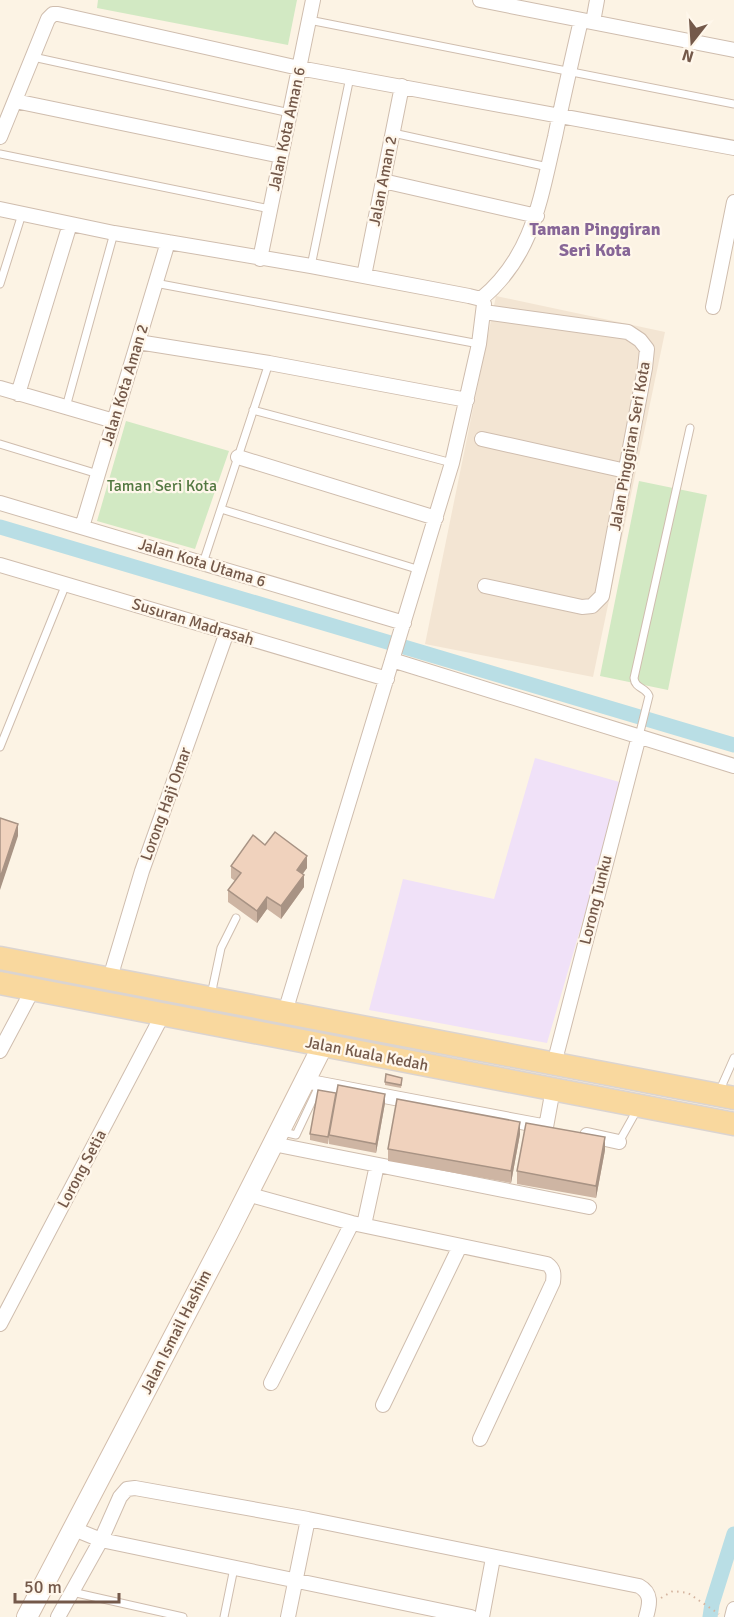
<svg xmlns="http://www.w3.org/2000/svg" width="734" height="1617" font-family="Signika,sans-serif">
	<rect width="100%" height="100%" fill="#fcf3e4"/>
	<path fill="#f3e5d3" d="M496,296L665,332L593,677L425,644Z"/>
	<path fill="#f0e1f8" d="M535,758L623,783L547,1043L369,1010L403,879L494,899Z"/>
	<path fill="#d2e9c3" d="M98,0H297L288,45L97,8Z
		M126,421L229,451L195,549L97,521Z
		M639,481L707,495L668,690L600,676Z"/>
	<g fill="none" stroke-linecap="round" stroke-linejoin="round">
		<path stroke="#b9dee5" stroke-width="15" d="M0,527L734,745
			M710,1617L712,1604L734,1534"/>
		<g stroke="#cfbdae" stroke-width="9">
			<path id="lane" d="M309,20L734,104
				M33,57L290,113
				M393,133L548,167
				M0,154L270,209
				M311,266L350,77
				M155,283L479,344
				M0,284L22,214
				M66,407L114,233
				M253,410L452,463
				M0,444L98,474
				M221,509L420,570
				M203,563L269,363
				M639,736L649,696C646,687 635,689 634,678L690,428
				M0,747L66,584
				M211,995L221,948L236,918
				M719,1092L734,1058
				M283,1132L296,1135L320,1084
				M619,1142L638,1108
				M72,1592L183,1617
				M224,1617L234,1568"/>
		</g>
		<g stroke="#cfbdae" stroke-width="16">
			<path id="street" d="M480,0L734,50
				M593,22L597,0
				M15,101L281,156
				M0,137L48,19L53,14H58L299,68L734,148
				M383,181L537,216
				M0,209L114,233L311,266L469,296L481,299L484,304L479,344L452,463L285,1012
				M260,259L313,0
				M364,276L402,86
				M481,299C533,256 540,200 555,137C563,98 572,59 581,20
				M713,307L734,202
				M484,312L628,332L640,340L647,349L645,368L602,596L592,606L582,607L485,586
				M138,342L269,363L467,400
				M0,388L114,421
				M18,394L70,224
				M482,439L626,471
				M238,457L436,518
				M0,503L404,623
				M82,527L168,242
				M0,565L387,679
				M392,660L734,766
				M110,978L142,871L227,632
				M0,1051L33,989
				M554,1064L639,736
				M305,1081L542,1126
				M546,1127L553,1089
				M587,1135L619,1142
				M273,1144L589,1207
				M247,1194L352,1223L547,1264C554,1269 554,1274 553,1282L480,1439
				M364,1225L377,1165
				M0,1324L163,1014
				M271,1383L352,1223
				M383,1405L460,1246
				M74,1529L101,1540L471,1617
				M58,1617L101,1540L120,1497L127,1489L135,1488L308,1519L639,1586C652,1593 650,1604 646,1617
				M288,1617L308,1519
				M482,1617L493,1558
				M732,1617L734,1609"/>
		</g>
		<g stroke="#d2bdab" stroke-width="22">
			<path id="secondary" d="M27,1617L228,1233L323,1045"/>
		</g>
		<g stroke="#dbd4d0" stroke-width="25">
			<path id="primary" d="M0,958L734,1098
				M0,983L734,1124"/>
		</g>
		<path stroke="#d5b5a0" stroke-width="2" stroke-dasharray="1.5 4.5" stroke-linecap="butt" d="M661,1598L673,1591L688,1593L719,1614"/>
		<use href="#lane" stroke="#fff" stroke-width="7"/>
		<use href="#street" stroke="#fff" stroke-width="14"/>
		<use href="#secondary" stroke="#fff" stroke-width="20"/>
		<use href="#primary" stroke="#f9d89e" stroke-width="22"/>
	</g>
	<path fill="#ceb5a3" d="M265,845L307,868L302,874L304,887L281,919L267,909L257,923L228,902V890L235,881L231,878V866Z
		M402,1081L401,1088L385,1085V1082Z
		M385,1103L376,1153L329,1144V1138L328,1144L310,1140V1134Z
		M520,1134L511,1183L388,1161V1149Z
		M605,1150L596,1198L517,1184V1171Z"/>
	<path fill="#a89384" d="M18,824V836L0,890V878Z
		M307,856V868L297,882V870Z
		M304,875V887L281,919V906Z
		M267,897V909L257,923V911Z
		M385,1094V1103L376,1153V1144Z
		M520,1122V1134L511,1183V1171Z
		M605,1137V1150L596,1198V1186Z"/>
	<path fill="#f0d2bd" stroke="#a89384" stroke-width="1.5" d="M0,818L18,824L0,878Z
		M275,832L307,856L297,870L304,875L281,906L267,897L257,911L228,890L241,873L231,866L253,835L265,845Z
		M386,1074L402,1078L401,1085L385,1082Z
		M338,1085L385,1094L376,1144L329,1135Z
		M318,1090L336,1093L328,1137L310,1134Z
		M397,1099L520,1122L511,1171L388,1149Z
		M526,1123L605,1137L596,1186L517,1171Z"/>
	<g text-anchor="middle" dominant-baseline="central" stroke-width="4.5" stroke-linejoin="round" paint-order="stroke">
		<g font-size="16" fill="#74594a" stroke="#fff7eb">
			<text transform="translate(287 129) rotate(-78)">Jalan Kota Aman 6</text>
			<text transform="translate(383 181) rotate(-79)">Jalan Aman 2</text>
			<text transform="translate(125 385) rotate(-73)">Jalan Kota Aman 2</text>
			<text transform="translate(630 446) rotate(-80)">Jalan Pinggiran Seri Kota</text>
			<text transform="translate(202 563) rotate(17)">Jalan Kota Utama 6</text>
			<text transform="translate(193 622) rotate(17)">Susuran Madrasah</text>
			<text transform="translate(166 804) rotate(-70)">Lorong Haji Omar</text>
			<text transform="translate(596 900) rotate(-76)">Lorong Tunku</text>
			<text transform="translate(367 1054) rotate(11)">Jalan Kuala Kedah</text>
			<text transform="translate(82 1169) rotate(-62)">Lorong Setia</text>
			<text transform="translate(176 1332) rotate(-63)">Jalan Ismail Hashim</text>
		</g>
		<g font-size="16" fill="#537942" stroke="#fff7eb">
			<text x="162" y="486">Taman Seri Kota</text>
		</g>
		<g font-size="18" font-weight="bold" fill="#876697" stroke="#fff7eb">
			<text x="595" y="229">Taman Pinggiran<tspan x="595" dy="21">Seri Kota</tspan></text>
		</g>
	</g>
	<g transform="translate(692 42) rotate(197)" stroke="#fff7eb" stroke-width="4.5" paint-order="stroke">
	<path d="M0-4.5L10 22L0 15L-10 22Z" fill="#74594a"/>
	<text y="-9" font-size="16" font-weight="bold" text-anchor="middle" fill="#74594a">N</text>
	</g>
	<path d="M15 1593v9h104v-9" fill="none" stroke="#74594a" stroke-width="3"/>
	<text x="24" y="1593" font-size="18" fill="#74594a" stroke="#fff7eb" stroke-width="4.5" paint-order="stroke">50 m</text>
</svg>
